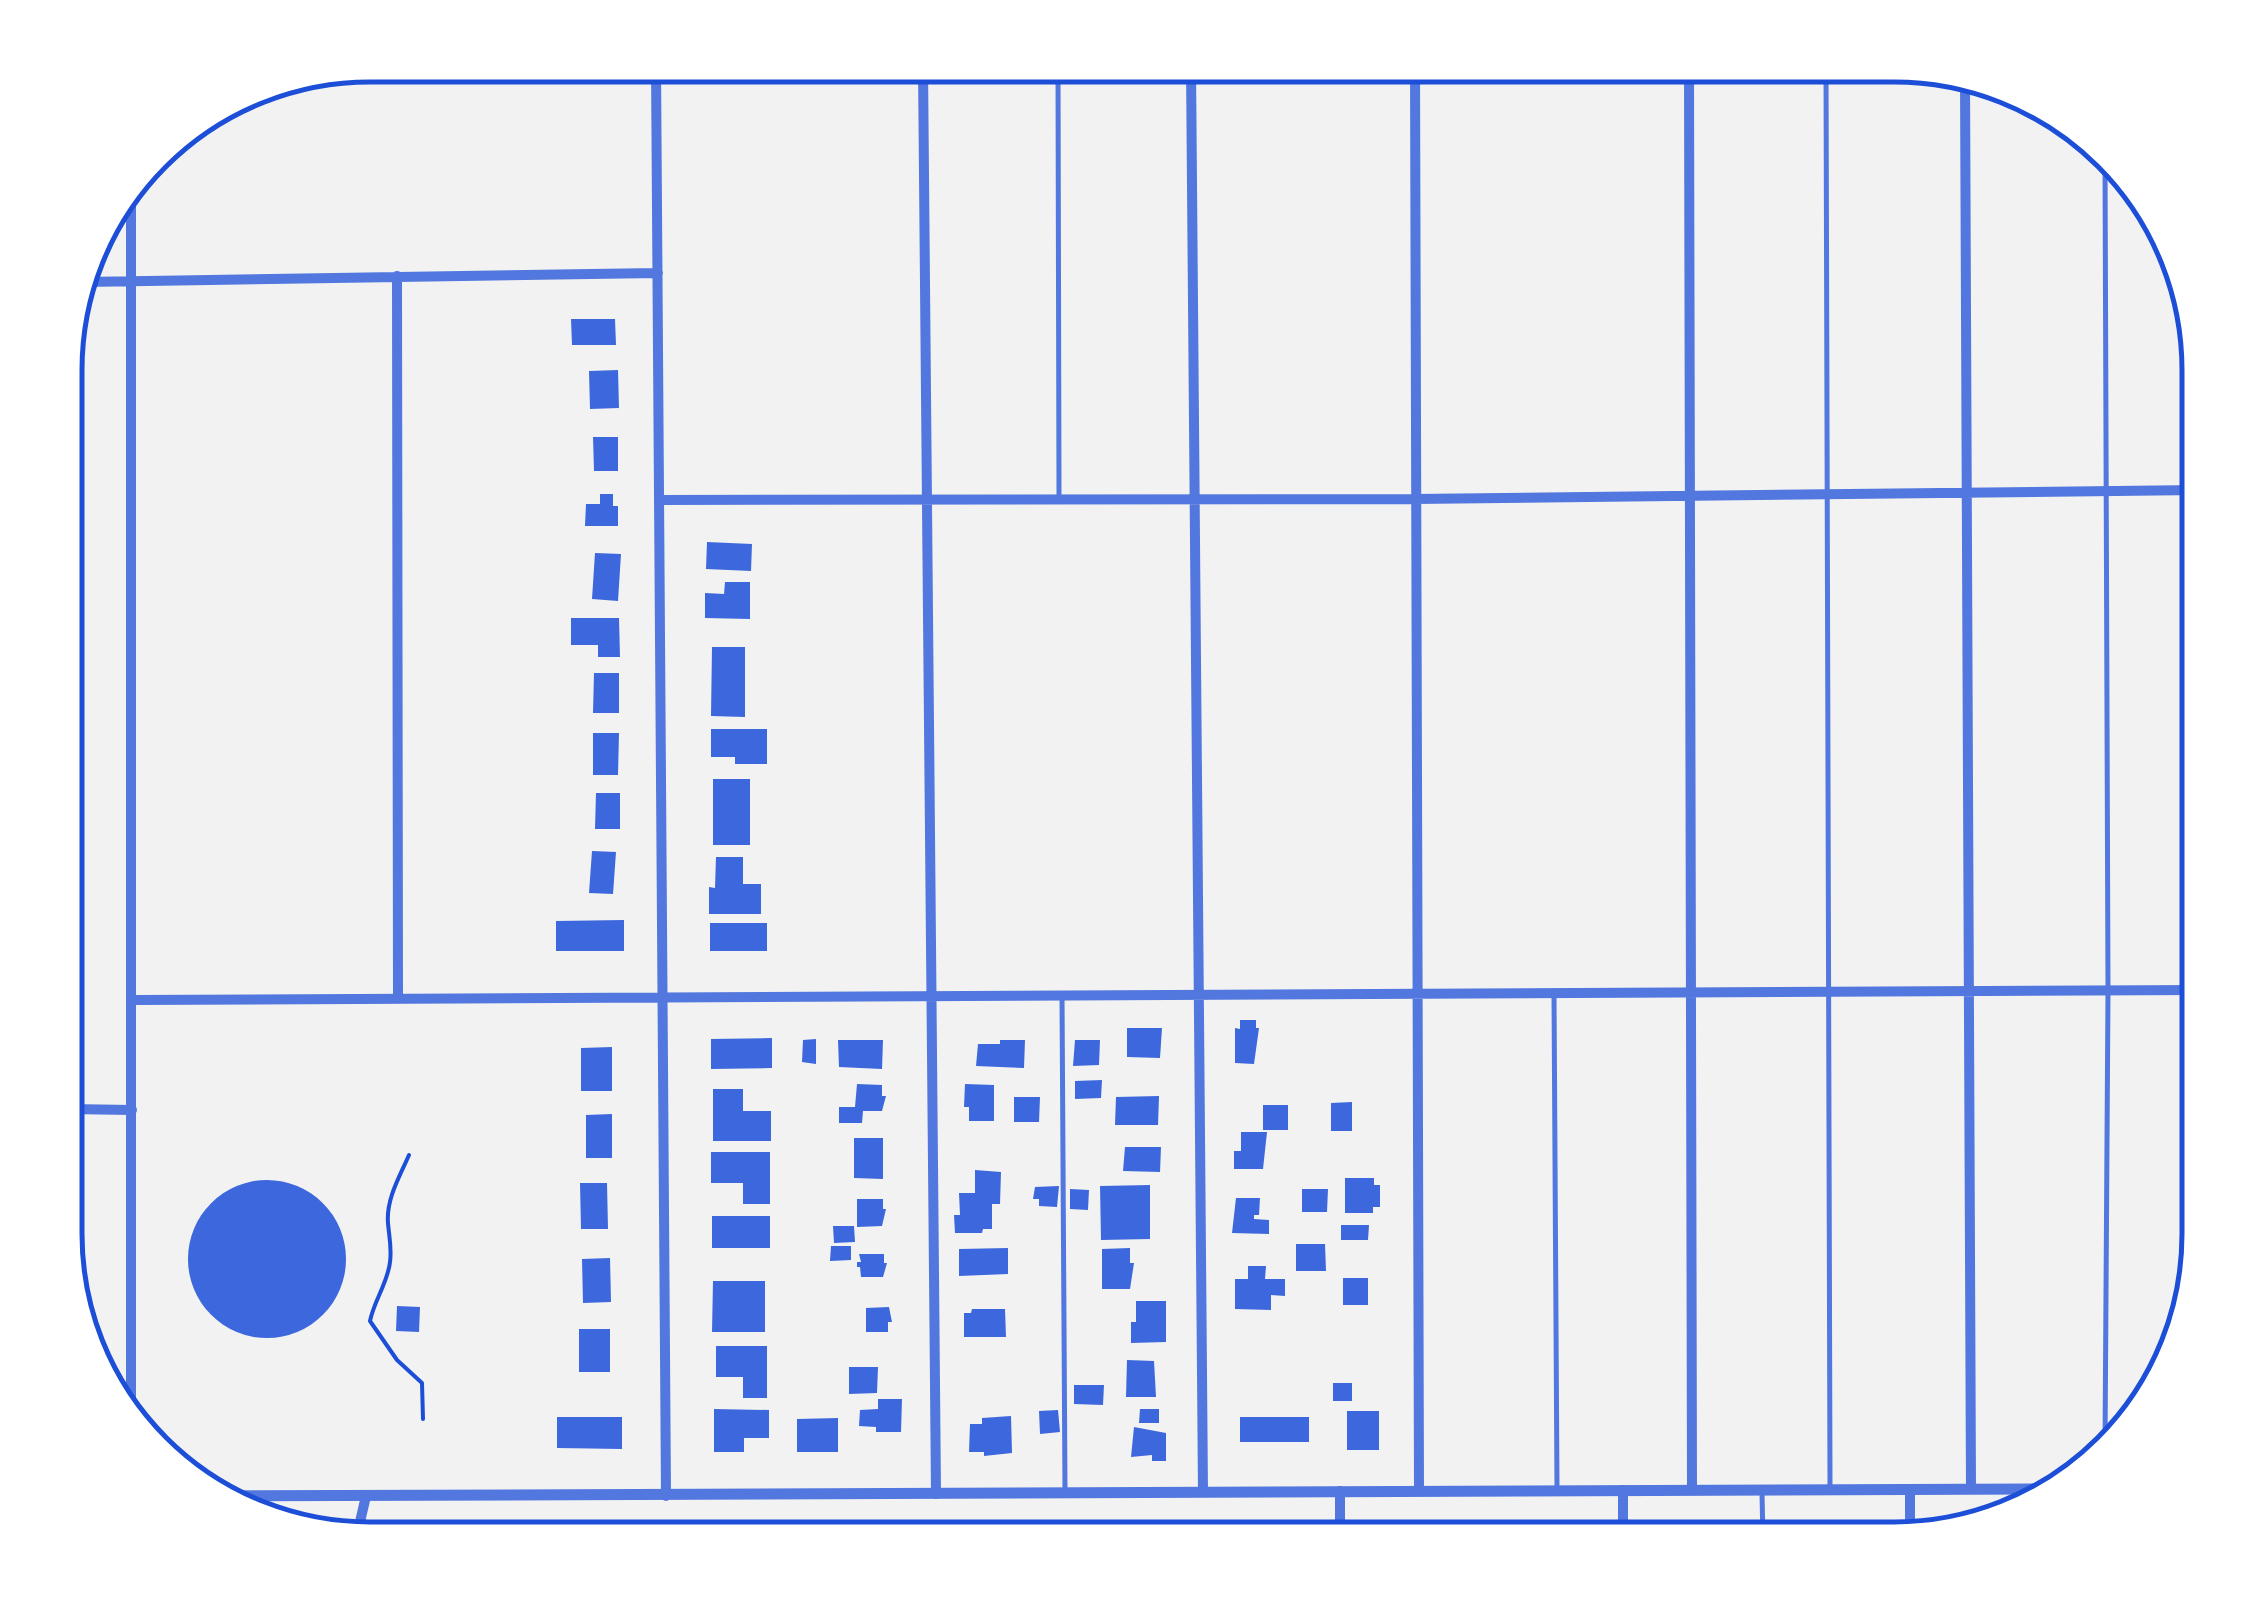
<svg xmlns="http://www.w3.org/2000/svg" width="2264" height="1605" font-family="'Fira Sans Condensed',sans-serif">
	<rect width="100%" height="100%" fill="#f2f2f2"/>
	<path fill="#3d67dc" d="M571,319H615L616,345H572Z
		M618,370L619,408L590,409L589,371Z
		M593,437H618V471H594Z
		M600,494H613V506H618V526H585L586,504H600Z
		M707,542L752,544L751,571L706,569Z
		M595,553L621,554L618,601L592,599Z
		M725,582H750V619L705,618V593L724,594Z
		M571,618H619L620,657H598V645H571Z
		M712,647H745V717L711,716Z
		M594,673H619V713H593Z
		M711,729H767V764H735V757H711Z
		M593,733H619L618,775H593Z
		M713,779H750V845H713Z
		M596,793H620V829H595Z
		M592,851L616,852L613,894L589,893Z
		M716,857H743V884H761V914H709V887L715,888Z
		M624,920V951H556V921Z
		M710,923H767V951H710Z
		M1240,1020H1256V1028H1259L1254,1064L1235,1063V1028L1240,1029Z
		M1127,1028H1162L1160,1058L1127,1057Z
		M772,1038V1068L711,1069V1039Z
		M816,1039V1064L802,1062L803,1040Z
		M838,1040H883L882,1069L839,1067Z
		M1000,1040H1025L1024,1068L976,1066L978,1044H1000Z
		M1075,1040H1100L1099,1065L1073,1066Z
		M612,1047V1091H581V1048Z
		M1102,1080L1101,1098L1075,1099V1081Z
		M857,1084L882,1085V1096H886L882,1111H863L862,1123H839V1107H855Z
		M965,1084L994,1085V1121H969V1107H964Z
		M713,1089H743V1111H771V1141H713Z
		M1159,1096L1158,1125H1115L1116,1097Z
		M1014,1097H1040L1039,1122H1014Z
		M1352,1102V1131H1331V1103Z
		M1263,1105H1288V1130H1263Z
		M612,1114V1158H586V1115Z
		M1241,1132H1267L1263,1169H1234V1151H1241Z
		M854,1138H883V1179L854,1178Z
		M1125,1147H1161L1160,1172L1123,1171Z
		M711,1152H770V1204H743V1183H711Z
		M975,1170L1001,1172L1000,1204H992V1229H983L982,1233H955L954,1215H960L959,1193H975Z
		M1345,1178H1374V1185H1380V1207H1373V1213H1345Z
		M188 1259a79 79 0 1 1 158 0a79 79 0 1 1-158 0Z
		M580,1183H607L608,1229H581Z
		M1150,1185V1239L1101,1240L1100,1186Z
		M1059,1186L1057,1207L1039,1206V1199H1033L1035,1187Z
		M1070,1189L1089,1190L1088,1210L1070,1209Z
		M1302,1189H1328L1327,1212H1302Z
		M1236,1198H1260L1259,1215H1254V1219L1269,1220V1234L1232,1233Z
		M857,1199H883V1209H886L882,1226L857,1227Z
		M712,1216H770V1248H712Z
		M1341,1225H1369L1368,1240H1341Z
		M833,1226H854L855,1242L834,1243Z
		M1296,1244H1325L1326,1271H1296Z
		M831,1246H851V1260L830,1261Z
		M1008,1248V1274L959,1276V1249Z
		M1130,1248V1263H1134L1130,1289H1102V1249Z
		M859,1254H884V1263H887L883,1277H861L860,1267H857V1262H861Z
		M610,1258L611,1302L583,1303L582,1259Z
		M1248,1266H1266L1265,1279H1285V1296L1271,1295V1310L1235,1309V1279H1248Z
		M1343,1278H1368V1305H1343Z
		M713,1281H765V1332H712Z
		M1136,1301H1166V1342L1131,1343V1322H1136Z
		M397,1306L420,1307L419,1332L396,1331Z
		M889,1307L892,1322H888V1332H866V1308Z
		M972,1309H1005L1006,1337H964V1313H971Z
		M579,1329H610V1372H579Z
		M716,1346H767V1398H743V1377H716Z
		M1127,1360L1154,1361L1156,1397H1126Z
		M849,1367H878L877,1393L849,1394Z
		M1333,1383H1352V1401H1333Z
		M1074,1385H1104L1103,1405L1074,1404Z
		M878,1399H902L901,1432H876V1427L859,1426L860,1410L878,1409Z
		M714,1409L769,1410V1438H744V1452H714Z
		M1140,1409H1159V1423H1139Z
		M1058,1410L1060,1432L1040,1434L1039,1411Z
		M1347,1411H1379V1450H1347Z
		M1011,1416L1012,1453L984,1456V1452H969L970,1424H982V1418Z
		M557,1417H622V1449L557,1448Z
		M1240,1417H1309V1442H1240Z
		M838,1418V1452H797V1419Z
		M1134,1427L1166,1433V1461H1152V1455L1131,1457Z
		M1774,1522H1791V1528L1807,1527V1540H1773Z
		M1831,1522H1851V1527L1865,1526V1540H1831Z
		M1588,1523V1540H1550V1524Z
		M1655,1523H1677V1529L1699,1528V1540H1655Z
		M1371,1526H1398V1540H1371Z"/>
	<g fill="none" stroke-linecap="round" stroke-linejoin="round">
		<path stroke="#1d4ed8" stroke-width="4" d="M409,1155C400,1176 386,1199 388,1223C389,1236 392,1248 390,1262C388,1282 374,1301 370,1321L397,1360L422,1383L423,1419"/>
		<path stroke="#5277de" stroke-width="5" d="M1058,65L1059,497
			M1826,66L1830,1487
			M1554,994L1557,1487
			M1062,996L1065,1490
			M2105,1446L2108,990L2105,160
			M1762,1493L1763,1540"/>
		<path stroke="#5277de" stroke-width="10" d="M656,65L666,1496
			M923,65L936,1494
			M1191,65L1203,1492
			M1415,65L1419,1491
			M1689,66L1692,1490
			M1965,78L1971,1489
			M397,276L398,999
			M84,282L658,273
			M659,500L1414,499L2198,490
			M133,1000L2198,990
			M68,1109L132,1110
			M131,1416V187
			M1623,1490V1540
			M1910,1490V1536
			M1340,1491V1540
			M356,1539L366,1496"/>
		<path stroke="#5277de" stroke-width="11" d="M218,1496L2053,1489"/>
	</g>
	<path d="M0 0H2264V1605H0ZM370 82H1894A288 288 0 0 1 2182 370V1234A288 288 0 0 1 1894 1522H370A288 288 0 0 1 82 1234V370A288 288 0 0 1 370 82Z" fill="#fff" fill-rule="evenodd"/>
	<path fill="none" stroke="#1d4ed8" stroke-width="5" d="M370 82H1894A288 288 0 0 1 2182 370V1234A288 288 0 0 1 1894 1522H370A288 288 0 0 1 82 1234V370A288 288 0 0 1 370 82Z"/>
</svg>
